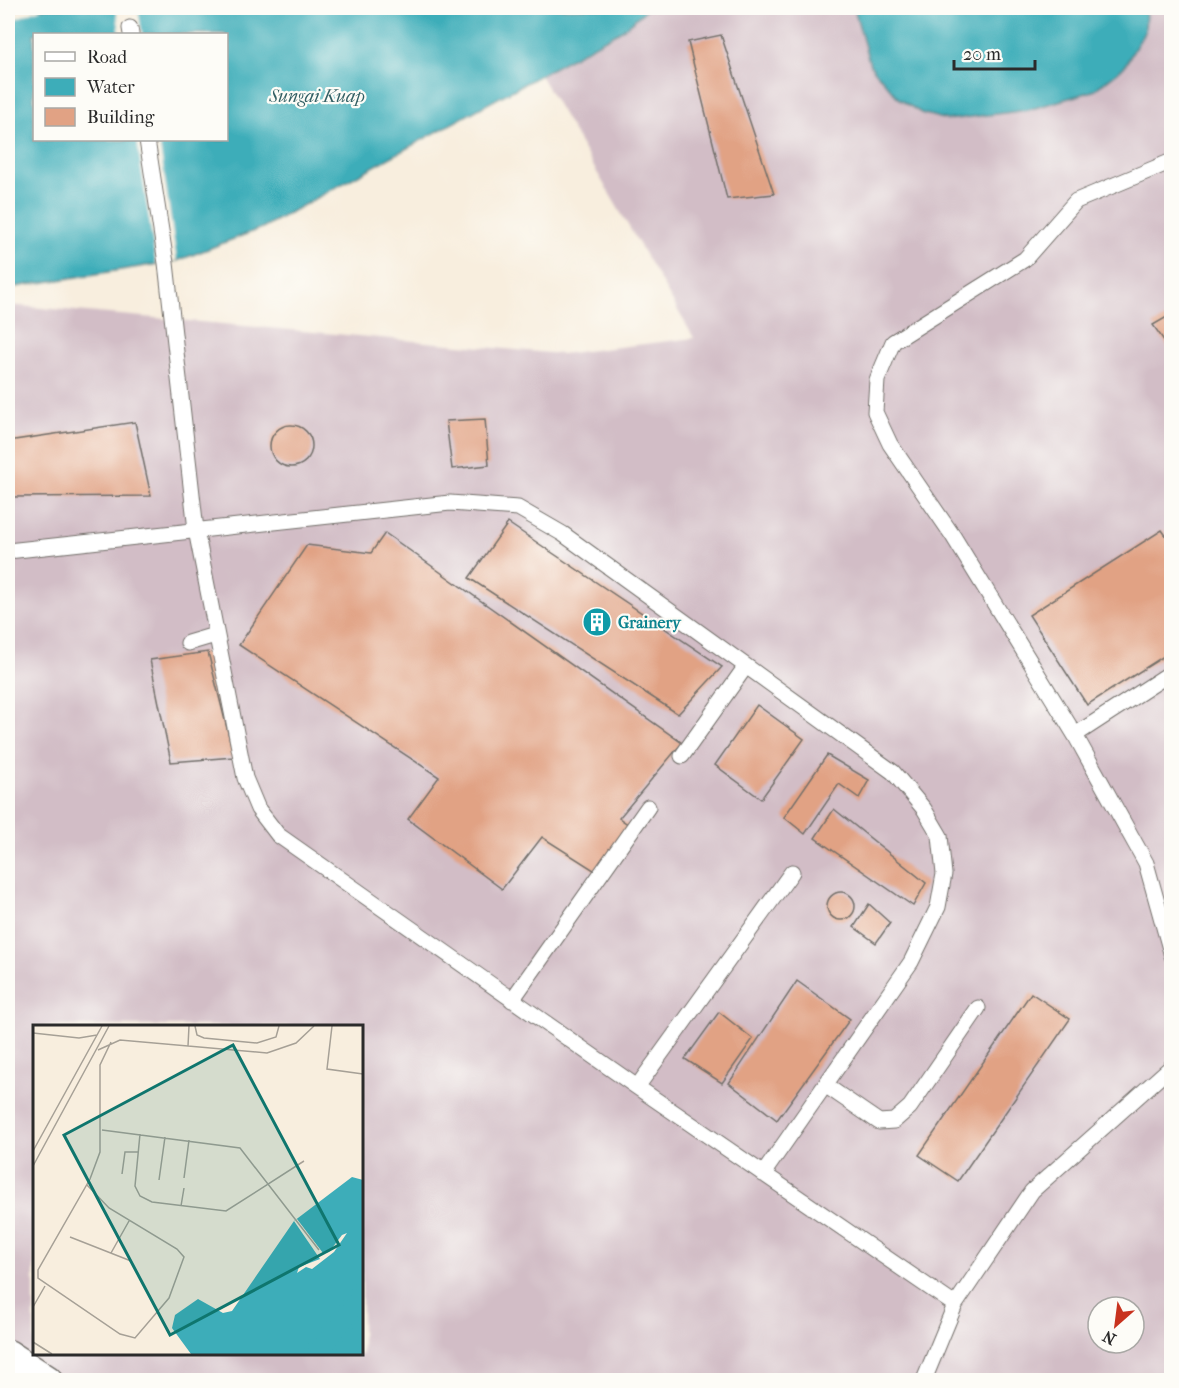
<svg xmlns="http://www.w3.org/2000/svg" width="1179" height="1388" font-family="'IM FELL French Canon',serif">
	<rect width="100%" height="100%" fill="#fdfcf7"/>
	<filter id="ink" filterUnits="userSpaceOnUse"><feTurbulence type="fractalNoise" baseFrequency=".0167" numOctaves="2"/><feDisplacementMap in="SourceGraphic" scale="12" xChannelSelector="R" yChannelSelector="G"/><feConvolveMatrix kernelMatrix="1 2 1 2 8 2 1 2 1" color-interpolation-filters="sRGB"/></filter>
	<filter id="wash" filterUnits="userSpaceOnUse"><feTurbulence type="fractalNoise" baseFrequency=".008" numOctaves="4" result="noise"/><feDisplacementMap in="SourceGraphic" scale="24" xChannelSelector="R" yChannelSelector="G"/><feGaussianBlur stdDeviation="1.35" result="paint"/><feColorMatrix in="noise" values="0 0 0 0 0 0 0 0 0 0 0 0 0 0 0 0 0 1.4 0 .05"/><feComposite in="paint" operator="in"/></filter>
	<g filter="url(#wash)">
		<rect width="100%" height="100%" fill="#f8eede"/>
		<path fill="#d2bdc6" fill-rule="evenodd" d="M648,8H854L921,113L947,120L1028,110L1145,31L1146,8H1171V1380H8V305L561,354L694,338L540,75L622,30ZM34,1026H362V1354H34ZM1098,1307H1134V1343H1098Z"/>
		<path fill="#3dadb9" stroke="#346c72" stroke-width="1.5" fill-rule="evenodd" d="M8,8H648L622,30L262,228L177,261L8,288ZM34,34H226V140H34Z
			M854,8H1146L1145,31L1124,67L1093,91L1028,110L947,120L921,113L899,99L870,65Z"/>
		<path fill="#f8eede" d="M22,8H42L8,22V14Z
			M116,8H138L142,34H120Z
			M137,140H159L177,261L156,264Z"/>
		<g id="blocks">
			<path fill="#e1a284" d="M721,35L774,194L727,199L688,42Z
				M1172,314V352L1153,325Z
				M485,419L489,465L452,469L446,421Z
				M135,422L151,496L8,497V441Z
				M270 446a21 21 0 1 1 42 0a21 21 0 1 1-42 0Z
				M508,523L722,667L678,714L469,578Z
				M1162,530L1172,544V651L1087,705L1029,615Z
				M385,533L682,743L619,818L632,827L600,874L542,837L502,889L408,819L439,777L239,645L307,545L371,553Z
				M208,652L234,757L171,762L150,660Z
				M757,705L804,739L761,799L715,765Z
				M827,755L869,780L859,798L839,784L805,834L784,817Z
				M834,809L926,883L913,906L815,838Z
				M827 906a14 14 0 1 1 28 0a14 14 0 1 1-28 0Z
				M869,904L890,923L876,943L854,927Z
				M797,981L850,1019L777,1120L729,1083Z
				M1031,993L1070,1019L958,1181L919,1155Z
				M719,1012L753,1039L722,1083L685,1059Z"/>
		</g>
	</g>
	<g filter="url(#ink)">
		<use href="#blocks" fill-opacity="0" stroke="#736f6a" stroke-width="1.5"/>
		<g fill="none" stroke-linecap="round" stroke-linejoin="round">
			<g stroke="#736f6a" stroke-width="17">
				<path id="lane" d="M130,28L131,34
					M147,140L166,263L196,530L245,778L258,809L278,835L637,1087L955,1305
					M1172,161L1076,201L1025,259L893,342L877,380L875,412L890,444L953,536L1075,735L1146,863L1172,956
					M8,551L450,503L518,508L563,534L893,772L924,809L940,836L944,874L938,907L911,962L763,1174
					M188,643L215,635
					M1075,735L1172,672
					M682,756L746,666
					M512,1000L648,807
					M825,1085L879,1122L894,1121L910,1107L978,1008
					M637,1087L792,872
					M924,1380L955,1305L1032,1191L1172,1066"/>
			</g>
			<g stroke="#736f6a" stroke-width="31">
				<path id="street" d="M8,1354L48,1380"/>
			</g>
			<use href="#lane" stroke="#fff" stroke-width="15"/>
			<use href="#street" stroke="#fff" stroke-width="28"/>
		</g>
	</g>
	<defs>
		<g id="building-disc" transform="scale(1.5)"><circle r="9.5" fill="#0f9aa8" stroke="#fdfcf7"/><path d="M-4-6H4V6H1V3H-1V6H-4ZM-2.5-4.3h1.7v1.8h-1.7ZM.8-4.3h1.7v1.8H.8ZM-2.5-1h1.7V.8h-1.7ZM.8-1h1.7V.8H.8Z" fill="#fff"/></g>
	</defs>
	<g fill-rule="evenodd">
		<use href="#building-disc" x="597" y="622"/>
	</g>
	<g text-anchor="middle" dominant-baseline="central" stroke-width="4.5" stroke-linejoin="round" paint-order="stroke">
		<g font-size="16" font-weight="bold" fill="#0d838f" stroke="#fdfcf7" text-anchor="start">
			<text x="618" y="622">Grainery</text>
		</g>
		<g font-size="18" font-style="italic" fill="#325f64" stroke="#fdfcf7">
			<text x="317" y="96">Sungai Kuap</text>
		</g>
	</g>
	<g transform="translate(33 1025)">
		<rect width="330" height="330" fill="#f8eede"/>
		<path d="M319,152L330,155V329H158L139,303L142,290L165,274L190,288L199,286L261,196Z" fill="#3dadb9"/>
		<path d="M264,194L290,228L296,227L309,210L314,208L301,227L279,244L273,242L264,248L266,242L287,234L261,196Z" fill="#f8eede"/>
		<path fill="none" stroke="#3dadb9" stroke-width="3" d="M269,329L330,254M298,329L330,287"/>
		<path fill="none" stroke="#a6a096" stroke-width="1.5" d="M162,1L164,10L171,13L224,18L243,12L246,1M299,1L294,44L330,49M0,8L46,13L64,10M155,21L156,1M65,25L87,15L234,28L263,18L281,1M69,105L207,123L286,225M107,109L102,161L107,171L119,177L193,186L271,136M0,126L69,1M0,141L76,1M89,149L92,127H105M151,153L156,115M126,155L132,112M54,160L76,183L144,224L151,232L136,273L102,313L87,309L5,253V245L57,154L67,127V40L78,17M148,181L151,163M37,212L98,236M78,228L96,196M0,282L12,261M0,317L19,329"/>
		<path fill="#0f766e" fill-opacity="0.15" stroke="#0f766e" stroke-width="3" d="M200,20L306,220L137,310L31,110Z"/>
		<rect width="330" height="330" fill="none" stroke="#2b2b2b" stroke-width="3"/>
	</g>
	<rect width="1179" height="1388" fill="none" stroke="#fdfcf7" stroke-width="30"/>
	<rect x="33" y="33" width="195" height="108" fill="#fdfcf7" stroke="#a9a8a5" stroke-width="1.5"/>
	<rect x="45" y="52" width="30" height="9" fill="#ffffff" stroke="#a9a8a5" stroke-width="1.5"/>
	<text x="87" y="63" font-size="18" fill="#2b2b2b">Road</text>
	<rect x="45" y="78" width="30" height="18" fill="#3dadb9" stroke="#a9a8a5" stroke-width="1.5"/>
	<text x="87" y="93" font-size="18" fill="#2b2b2b">Water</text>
	<rect x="45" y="108" width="30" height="18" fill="#e1a284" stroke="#a9a8a5" stroke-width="1.5"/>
	<text x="87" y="123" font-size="18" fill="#2b2b2b">Building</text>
	<g transform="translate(1116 1325) rotate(208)"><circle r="28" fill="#fdfcf7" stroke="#a9a8a5" stroke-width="1.5"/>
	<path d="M0-4.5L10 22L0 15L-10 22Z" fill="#c8321e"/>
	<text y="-9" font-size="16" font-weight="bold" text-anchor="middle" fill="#2b2b2b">N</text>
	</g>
	<path d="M954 60v9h81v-9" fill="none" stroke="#2b2b2b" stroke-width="3"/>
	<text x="963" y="60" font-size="18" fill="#2b2b2b" stroke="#fdfcf7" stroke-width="4.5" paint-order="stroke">20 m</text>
</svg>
